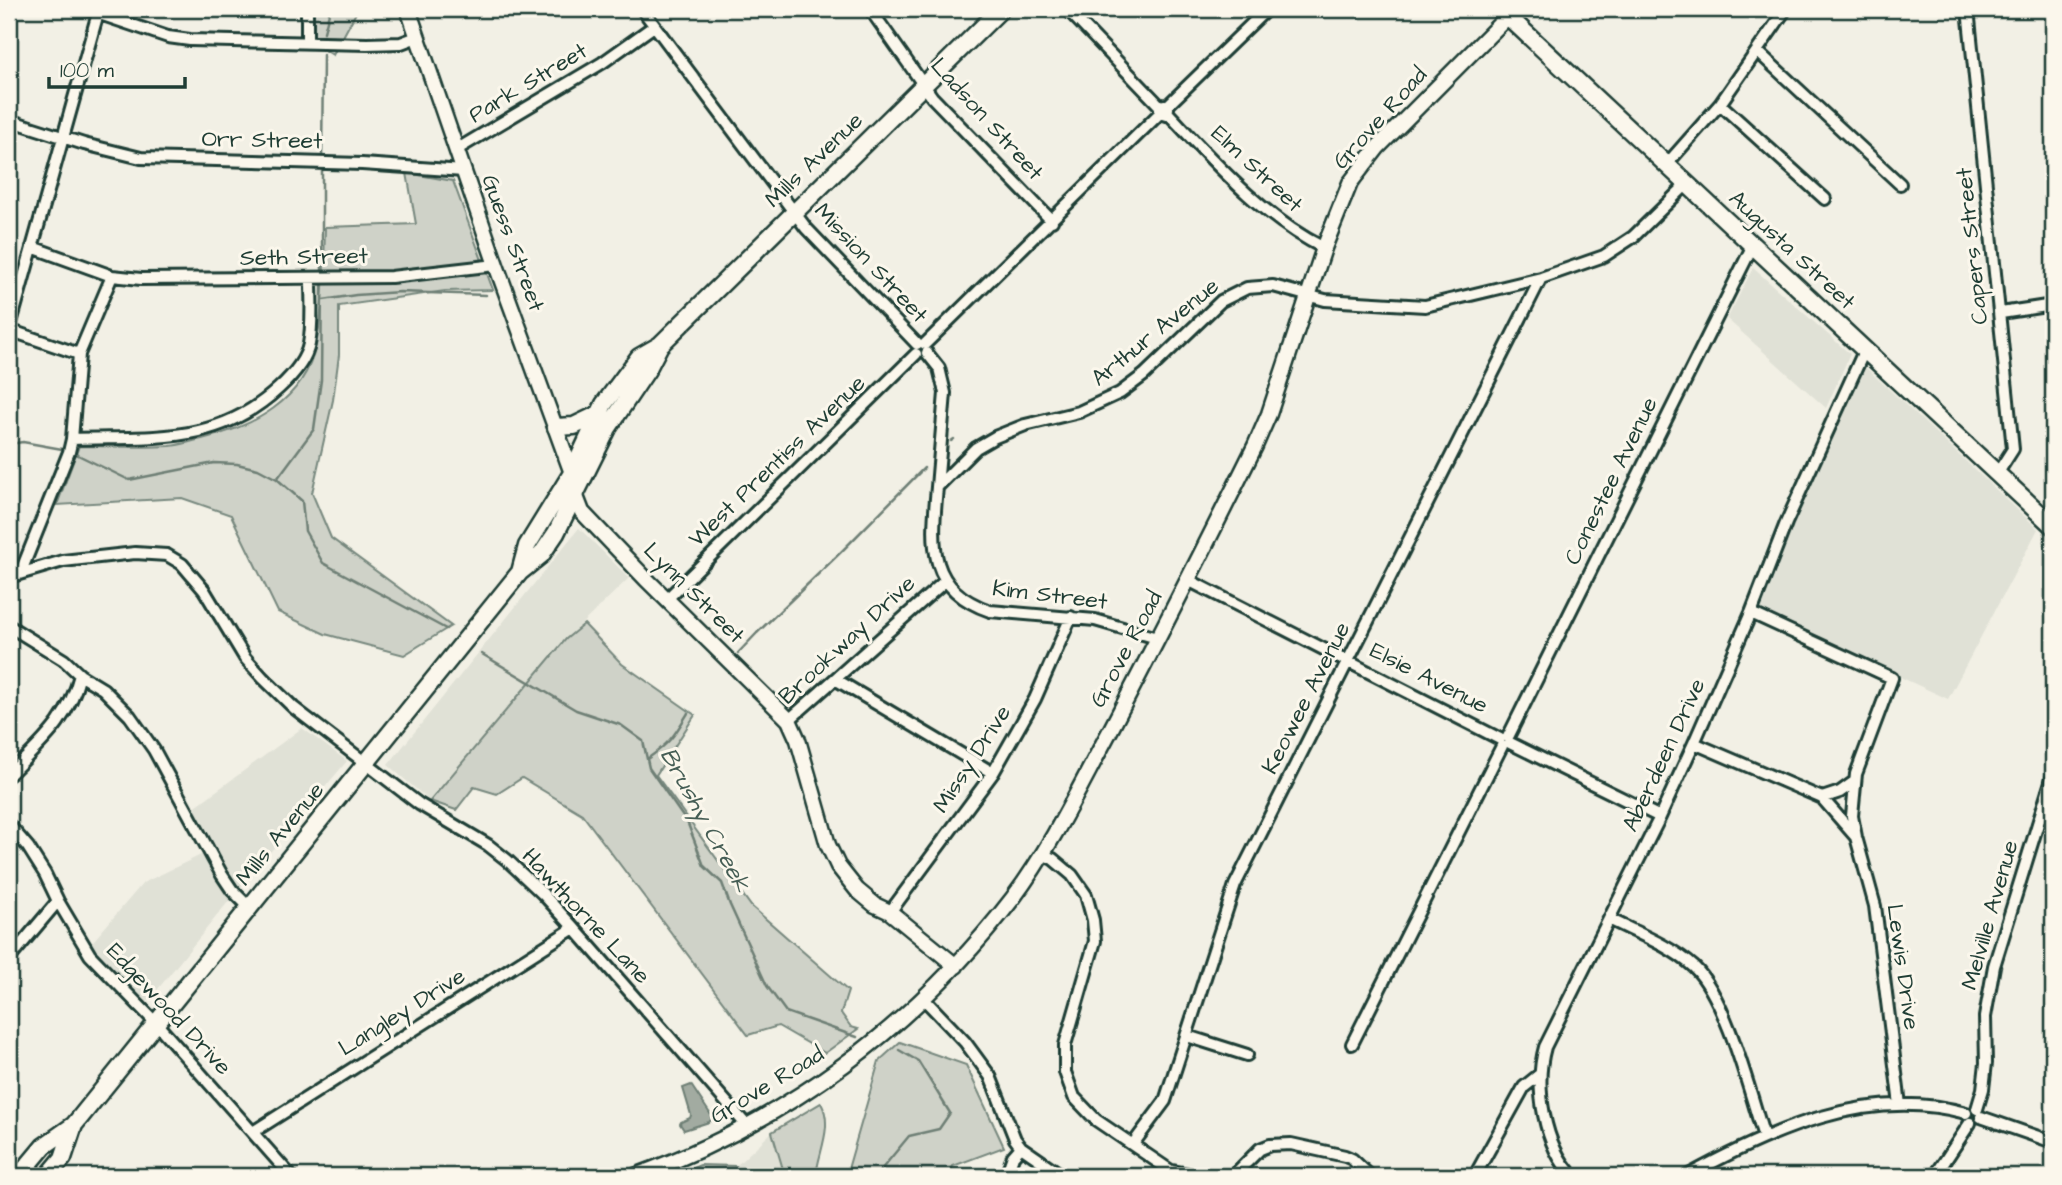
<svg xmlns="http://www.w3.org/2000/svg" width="2062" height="1185" font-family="'Architects Daughter',sans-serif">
	<rect width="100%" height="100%" fill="#f2f0e5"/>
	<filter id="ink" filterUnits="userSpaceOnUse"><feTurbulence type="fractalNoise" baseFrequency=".0143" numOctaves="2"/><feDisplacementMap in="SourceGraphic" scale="14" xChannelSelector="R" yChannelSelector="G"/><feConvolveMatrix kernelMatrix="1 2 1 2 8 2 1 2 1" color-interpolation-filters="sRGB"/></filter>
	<g filter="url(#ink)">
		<path fill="#e0e1d6" d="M1753,268L1850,354L1826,408L1727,319Z
			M1862,364L2038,529L1948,699L1815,638L1760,610L1788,538Z
			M579,528L629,578L566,639L430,801L388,765Z
			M302,728L347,761L228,902L145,1005L103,967L89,946L143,883L203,854L189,811Z
			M772,1132L785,1176H675L700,1165L736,1166Z"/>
		<path fill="#cfd2c8" stroke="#77887e" stroke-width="2" d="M308,9H358L333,55L310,41Z
			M407,173L453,181L493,290L445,291L339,306V355L333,400L312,493L331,538L451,626L404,655L325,634L278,612L231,515L182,498L57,505L79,446C109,446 140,448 170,446C181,445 192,441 202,439C252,427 304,401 316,345C324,307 324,266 325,227L416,224Z
			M584,624L622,664L695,715L656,775L751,906L848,991L841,1013L851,1027L858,1029L825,1053L778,1026L748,1035L582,814L522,778L497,794L474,787L456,810L430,801L566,639Z
			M900,1042L966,1065L1004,1147L953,1166L948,1176H846L879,1061Z
			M821,1103C834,1126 818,1153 816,1176H785L772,1132Z
			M700,1165L736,1166L732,1176H675Z"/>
		<path fill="#a2aba1" stroke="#6e7f75" stroke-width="2" d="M691,1085L713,1118L709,1122L684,1130L680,1124L681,1122L690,1118L691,1115L683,1088Z"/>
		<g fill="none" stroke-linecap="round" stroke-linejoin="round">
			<path stroke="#6e7f75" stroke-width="2.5" d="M324,32L330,9
				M322,161L323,55
				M322,273V167
				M323,300L356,295L400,292L486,295
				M951,441L954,439
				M9,444L23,442L62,449
				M76,454L129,480L214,463L237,464L258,469L277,479L302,501L305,531L323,563L446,629
				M277,479L314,429L321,380L322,285
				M738,653L757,633L840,553L924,468
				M482,654L576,710L621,725L643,741L649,768L688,824L704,866L722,883L730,905L767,986L786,1012L857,1037
				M647,759C670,743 674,736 688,713
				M876,1176L909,1136L939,1129L950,1113L918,1061L899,1050"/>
			<g stroke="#1f3d34" stroke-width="16">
				<path id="street" d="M85,9L168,37L190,40L367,44L401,43L417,37
					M642,9L806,228L917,344
					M870,9L932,97L1052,221
					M1067,9L1160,106
					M1968,9L2013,449L1997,474
					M307,42V9
					M1757,51L1900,184
					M1720,104L1825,199
					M1167,106L1267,9
					M1168,113C1214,162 1263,218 1324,248
					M9,120L84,144L141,158L362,164L464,171
					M456,150L602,63L654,26
					M1667,164L1720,104L1786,9
					M32,247L112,276L141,279L391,277L496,265
					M2001,313L2053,305
					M9,330L98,13
					M9,330L79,354
					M925,344L1160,113V106L1165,105L1168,108L1167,115L1160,113
					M927,353L939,368L945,393L937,487
					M72,439C151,436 217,446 279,388C291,377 306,360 309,344C313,324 311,300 311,280
					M20,574L69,452L72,439L79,354L112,276
					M9,577L63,561L135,553L167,555L182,564L204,590L245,658L263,678L294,708L419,804L488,845L507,860L543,894L574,928L748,1127
					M1188,580L1500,739
					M667,599L916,354
					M1751,613L1892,678L1856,774L1852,816L1856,837L1875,906L1900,1105
					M9,626L64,660L80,675L103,689L130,716L154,750L222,875L232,890L249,907
					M1157,638L1095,620L990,611C926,589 932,543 937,487L976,448L995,437L1025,425L1079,412L1120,393L1144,375L1221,301L1247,288L1273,286L1325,300L1425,306L1541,278L1604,256L1633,237L1687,184
					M835,679L993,773
					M789,720L945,581
					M1508,737L1753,245
					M1510,743L1660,817
					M1694,743L1822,798L1840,792L1854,782
					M9,775C41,742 68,722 80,675
					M1822,798L1856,837
					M9,825L28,847L45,874L58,901L90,955L156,1023L291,1176
					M1042,854L1053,859L1072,875L1086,895L1093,920L1095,941L1065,1045V1072L1074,1097L1096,1120L1171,1171L1188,1174
					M890,912L993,773L1035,699L1071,617
					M1609,919C1637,933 1671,946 1694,967C1726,997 1750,1093 1764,1137
					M9,959L58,901
					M924,999L965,1042L990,1076L1015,1139L1021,1147L1063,1176
					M1187,1036L1247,1055
					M1352,1044L1502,746
					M1977,1109L1983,1089L1986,1063L1985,1017L1994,966L2053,775
					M1981,1117L2053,1142
					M253,1132L574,928
					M1133,1144L1165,1101L1235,885L1541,278
					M1478,1170L1524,1087L1539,1075
					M1006,1176L1013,1156L1021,1147
					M1233,1176L1260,1149L1270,1145L1291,1144L1345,1156L1352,1159L1370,1176
					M1573,1176C1544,1146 1534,1086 1545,1047L1660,817L1694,743L1751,613L1786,523L1865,349
					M1687,1176C1771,1130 1868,1086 1966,1113
					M1935,1176L1970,1123"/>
			</g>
			<g stroke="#1f3d34" stroke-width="19">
				<path id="secondary" d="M408,9L496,265L572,473L577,499L582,512L646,579L789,720L798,740L828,845L838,866L857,890L875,905L890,912L956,966
					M635,1176C786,1122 915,1026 1013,898C1052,846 1080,786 1111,729C1160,635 1208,541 1255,446L1269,414L1324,248L1350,183L1378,147L1508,16"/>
			</g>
			<g stroke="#1f3d34" stroke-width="21">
				<path id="primary" d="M1500,9L2053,526
					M556,427L574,426L599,414
					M520,572L527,546L572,473L604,404L639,357L660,345L1001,9
					M19,1176L44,1146L74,1125L520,572L541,555L556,533L608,428L647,370L660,345
					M48,1176L63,1158L74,1125"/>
			</g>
			<use href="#street" stroke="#fbf7ec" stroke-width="10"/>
			<use href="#secondary" stroke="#fbf7ec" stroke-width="14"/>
			<use href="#primary" stroke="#fbf7ec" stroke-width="16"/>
		</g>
	</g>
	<g text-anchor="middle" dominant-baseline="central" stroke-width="6" stroke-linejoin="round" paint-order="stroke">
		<g font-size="23" fill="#1f3d34" stroke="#fbf7ec">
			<text transform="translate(528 83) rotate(-31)">Park Street</text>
			<text transform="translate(1380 118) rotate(-48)">Grove Road</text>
			<text transform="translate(987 119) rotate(48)">Ladson Street</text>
			<text transform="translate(262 140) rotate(1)">Orr Street</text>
			<text transform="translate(814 160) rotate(-44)">Mills Avenue</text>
			<text transform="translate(1257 169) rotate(43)">Elm Street</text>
			<text transform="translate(513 243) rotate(70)">Guess Street</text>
			<text transform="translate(1972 246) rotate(-96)">Capers Street</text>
			<text transform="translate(1792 250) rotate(43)">Augusta Street</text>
			<text transform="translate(304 257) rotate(-1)">Seth Street</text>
			<text transform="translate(871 263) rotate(47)">Mission Street</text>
			<text transform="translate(1155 332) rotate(-39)">Arthur Avenue</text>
			<text transform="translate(777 461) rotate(-44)">West Prentiss Avenue</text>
			<text transform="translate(1611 481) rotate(-64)">Conestee Avenue</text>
			<text transform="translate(694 593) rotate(45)">Lynn Street</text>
			<text transform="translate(1050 595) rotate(7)">Kim Street</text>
			<text transform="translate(847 640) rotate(-43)">Brookway Drive</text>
			<text transform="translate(1126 649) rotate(-62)">Grove Road</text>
			<text transform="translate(1429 678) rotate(27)">Elsie Avenue</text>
			<text transform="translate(1306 698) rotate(-63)">Keowee Avenue</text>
			<text transform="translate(1664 755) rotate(-65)">Aberdeen Drive</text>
			<text transform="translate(972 759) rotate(-57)">Missy Drive</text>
			<text transform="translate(280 834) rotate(-51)">Mills Avenue</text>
			<text transform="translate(1990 915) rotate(-74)">Melville Avenue</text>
			<text transform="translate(586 916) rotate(47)">Hawthorne Lane</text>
			<text transform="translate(1903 967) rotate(82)">Lewis Drive</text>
			<text transform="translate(169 1009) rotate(47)">Edgewood Drive</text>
			<text transform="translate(402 1012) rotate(-32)">Langley Drive</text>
			<text transform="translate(767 1085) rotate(-31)">Grove Road</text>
		</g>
		<g font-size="24" font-style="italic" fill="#465e55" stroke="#fbf7ec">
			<text transform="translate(705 820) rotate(61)">Brushy Creek</text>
		</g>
	</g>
	<rect width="2062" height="1185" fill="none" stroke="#fbf7ec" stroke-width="35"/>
	<rect x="18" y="18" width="2027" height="1150" fill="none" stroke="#1f3d34" stroke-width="2.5" filter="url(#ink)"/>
	<path d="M49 77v10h136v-10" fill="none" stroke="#1f3d34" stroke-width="3.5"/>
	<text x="60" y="77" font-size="21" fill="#1f3d34" stroke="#fbf7ec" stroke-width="5" paint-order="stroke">100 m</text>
</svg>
